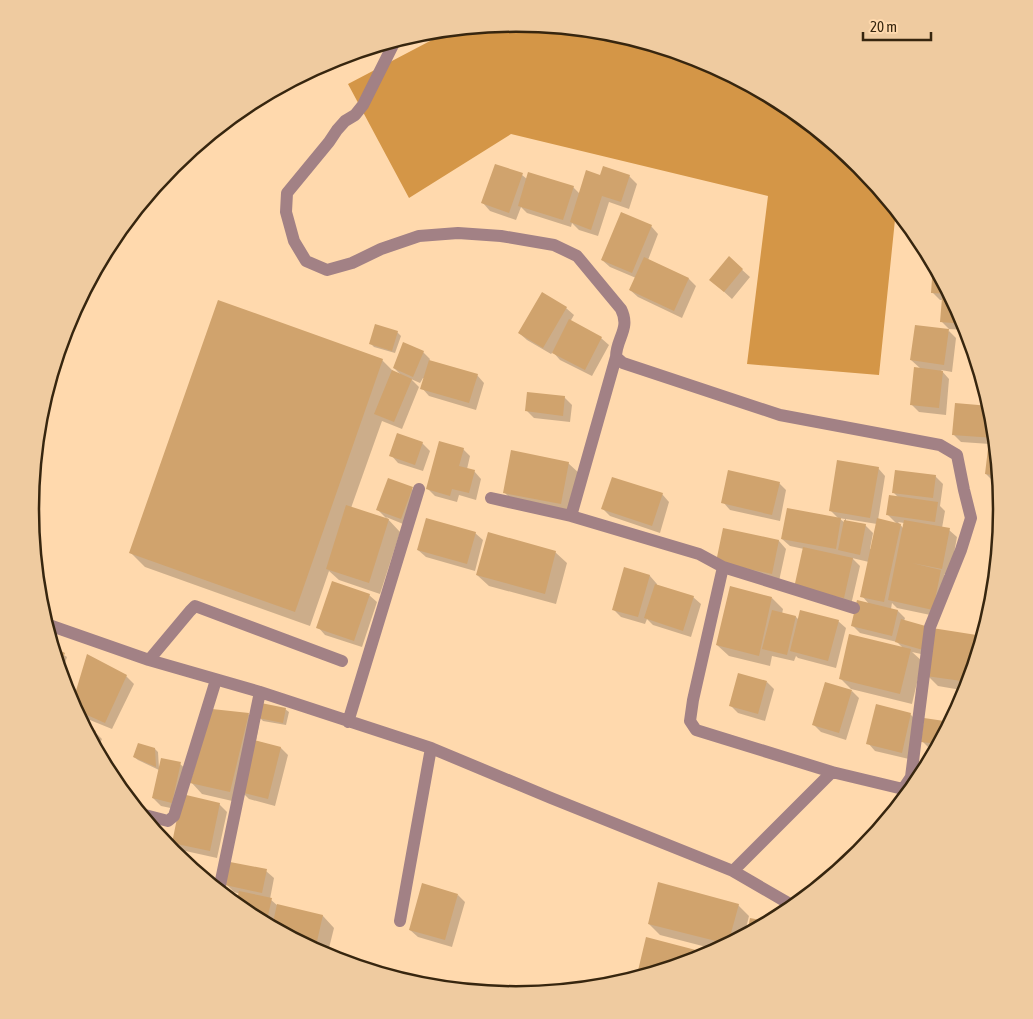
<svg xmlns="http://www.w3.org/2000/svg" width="1033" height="1019" font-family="'Asap Condensed',sans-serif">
	<rect width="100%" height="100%" fill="#ffd9ad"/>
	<path fill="#d49647" d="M517,24L612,33L703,61L787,106L860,166L896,210L879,375L747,364L768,196L511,134L409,198L348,84L451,30Z"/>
	<path fill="#0003" fill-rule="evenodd" d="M522,175L527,179L573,187L580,194L629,176L637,184L629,209L609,202L598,236L579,230L572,223L571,227L527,213L521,207L516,220L490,211L483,203Z
		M651,226L658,234L648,260L689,279L696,286L682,318L638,297L630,290L636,278L610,267L602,260Z
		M729,258L750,277L732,299L711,280Z
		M934,266L965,324L967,330L949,329L941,321L943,300H940L932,292Z
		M566,308L574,315L570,322L601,338L609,345L592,376L560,360L553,352L551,354L527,340L519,333Z
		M949,331L956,338L952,372L941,370L949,379L946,415L919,412L911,404L921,369L911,360Z
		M397,332L401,336L395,353L374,347L370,343Z
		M423,352L430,359L429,361L477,375L484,383L476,410L429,396L422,388L424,378H423L420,383L411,379L419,387L402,429L382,421L351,508L388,520L378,510L412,489L419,496L408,526L386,517L400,532L380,594L339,580L329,571L310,626L145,567L130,552L382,360L395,373L402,376L394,368Z
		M564,397L572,405L570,422L534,418L527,411Z
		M956,404L991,407L993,415L1000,485H997L986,474L990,444L961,442L953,434Z
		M422,443L430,451L423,471L398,463L391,455Z
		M463,449L470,456L467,469L474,471L481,479L476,500L459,495L457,502L435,496L428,489Z
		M568,463L580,474L572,514L516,504L504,492Z
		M878,468L885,476L878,520L897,524L887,514L899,498L893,492L935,476L943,484L940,506L945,511L942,528L949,530L957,537L950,575L944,574L948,579L940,617L897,608L892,603L891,609L898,611L905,618L904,621L934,630L983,637L967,691L938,686L927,675L930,656L912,652L922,661L912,704L851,689L840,678L903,648L897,642L860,633L853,626L870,605L862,596L869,562L852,558L860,566L851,605L803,595L804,549L790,546L782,539L839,519L830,510ZM839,518L845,519V523ZM846,519L877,524L872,549H870L873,533L865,525L846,521ZM898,522L904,523L903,528Z
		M779,483L786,490L780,521L730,510L723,502Z
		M662,494L669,502L660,533L610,516L603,509Z
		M724,530L779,541L786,549L779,581L718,561Z
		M475,533L483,540L475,571L426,557L418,550Z
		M555,552L567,563L556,604L489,586L477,575Z
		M625,569L650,576L657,584V586L693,597L701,604L691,637L653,625L647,619L645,624L621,617L613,609Z
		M369,595L377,602L362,647L325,635L318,627Z
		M772,598L783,609L782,614L796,617L799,620L838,621L846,628L836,668L798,658L796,656L794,661L772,656L770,666L729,656L717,645Z
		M54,649L67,657L62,672L60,671Z
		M126,676L134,684L112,729L80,716L77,713L73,705Z
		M767,682L774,689L765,721L738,713L730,705Z
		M852,691L859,698L846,740L821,732L814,725Z
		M285,709L289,712L286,725L263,721L259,717Z
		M248,714L259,725L256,741L281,748L288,755L275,806L249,799L243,793L241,803L202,794L191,782Z
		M910,714L918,722L909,759L875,751L868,743Z
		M925,719L951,723L936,749H930L922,741Z
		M84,726L95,732L102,739L97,750Z
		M155,749L158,752L159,768L180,764L188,771L182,796L219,804L227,812L217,858L181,850L173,842L180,810L161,806L153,798L159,770L138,760L134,757Z
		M266,871L274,878L270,899L278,906L323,916L334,928L327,956L246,913L237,905L240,894L234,892L227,885Z
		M458,895L465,902L452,947L418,937L410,930Z
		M738,905L749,916L744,936L718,950L660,935L649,924Z"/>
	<path fill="#d0a36d" d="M495,164L523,173L509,213L481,203Z
		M603,166L630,175L621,202L602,196L591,230L570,222L586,170L600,175Z
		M528,172L574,186L563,220L518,206Z
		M621,212L652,225L632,273L601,260Z
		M729,256L743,269L724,292L709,280Z
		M644,257L689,278L674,311L629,290Z
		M933,264L950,294L931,293Z
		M542,292L567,307L543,348L518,333Z
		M942,298H952L965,324L940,322Z
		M218,300L383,359L295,612L129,553Z
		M569,319L602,337L585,370L552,353Z
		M375,324L398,331L392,351L369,344Z
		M915,325L949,329L944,365L910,360Z
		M403,342L424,351L413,377L393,368Z
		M429,360L478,374L469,403L420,389Z
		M914,367L943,371L939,408L910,405Z
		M392,370L412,379L394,422L374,414Z
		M527,392L565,396L563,416L525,411Z
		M955,403L990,406L993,415L995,438L952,435Z
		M397,433L423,442L415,465L389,456Z
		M989,440L995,441L999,476L985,474Z
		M439,441L464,448L459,466L475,470L469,493L452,489L450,496L426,489Z
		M511,450L569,462L561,504L503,493Z
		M837,460L879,467L870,518L829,511Z
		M728,470L780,482L772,515L721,503Z
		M895,470L936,475L933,498L892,493Z
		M612,477L663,493L652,526L601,509Z
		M388,478L413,487L401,519L376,510Z
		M889,495L938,502L935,522L886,515Z
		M346,505L389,519L369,583L326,569Z
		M787,508L841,518L836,549L781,539Z
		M426,518L476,532L467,564L417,550Z
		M877,518L901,524L884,602L860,597Z
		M844,520L866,524L860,555L838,550Z
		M904,520L950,528L942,569L912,563L941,570L933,610L888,600Z
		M723,528L779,540L772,574L716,562Z
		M488,532L556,551L545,594L476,575Z
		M803,547L853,558L844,598L794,588Z
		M624,567L650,575L638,617L612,610Z
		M332,581L370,594L354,641L316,628Z
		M655,584L694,596L683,631L644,618Z
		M730,586L772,597L759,656L716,645Z
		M857,600L898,610L892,636L851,626Z
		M772,610L796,616L787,655L762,649Z
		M800,610L839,620L828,661L790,651Z
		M901,619L929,627L923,650L895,642Z
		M932,628L983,636L969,682L926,676Z
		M849,634L911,649L900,694L839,679Z
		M53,647L65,653L59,668Z
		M87,654L127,675L105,723L76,710L72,704Z
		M738,673L767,681L758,714L729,706Z
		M825,682L852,690L839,733L812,725Z
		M261,703L286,708L283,723L258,718Z
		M876,704L911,713L902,753L866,744Z
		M212,709L249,713L230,792L190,783Z
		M924,718L951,722L939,744L921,742Z
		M83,724L96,731L91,739Z
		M254,740L281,747L268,799L240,792Z
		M138,743L155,748L156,767L133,757Z
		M161,758L181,762L172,803L152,798Z
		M182,794L220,803L210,851L172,843Z
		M230,862L267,869L262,893L225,885Z
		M658,882L739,904L728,944L648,924Z
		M422,883L458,894L445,940L409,930Z
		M239,891L272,898L266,924L246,913L236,905Z
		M277,904L323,915L315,950L272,927Z
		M750,918L770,922L747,934Z
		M646,937L711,954L702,958L636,979Z"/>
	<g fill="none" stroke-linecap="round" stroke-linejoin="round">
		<path stroke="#a28185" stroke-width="12" d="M395,41L363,105L355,115L345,121L337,130L329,142L287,193L286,212L294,241L306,261L327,270L352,263L381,249L419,236L458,233L501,236L554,245L577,256L621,309C631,329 616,338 616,357L623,363L780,415L940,445L957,455L964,490L971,518L961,550L930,627L911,777L903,789L832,772L733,871
			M491,498L571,516L699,554L723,567L693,700L690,721L696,730L832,772
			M571,516L616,357
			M723,567L854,608
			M46,624L149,660L260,692L431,748L551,798L733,871L795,907
			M149,660L190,611L195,606L342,661
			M348,722L419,489
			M141,814L168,821L174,816L216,680
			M219,890L260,692
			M400,921L431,748"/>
	</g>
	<path d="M0 0H1033V1019H0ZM39 509a477 477 0 1 1 954 0a477 477 0 1 1-954 0Z" fill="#efcba0" fill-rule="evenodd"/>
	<path fill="none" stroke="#37260f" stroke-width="2.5" d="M39 509a477 477 0 1 1 954 0a477 477 0 1 1-954 0Z"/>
	<path d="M863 32v8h68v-8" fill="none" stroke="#37260f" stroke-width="2.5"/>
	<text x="870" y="32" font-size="15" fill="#37260f" stroke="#ffd9ad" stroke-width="4" paint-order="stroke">20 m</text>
</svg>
